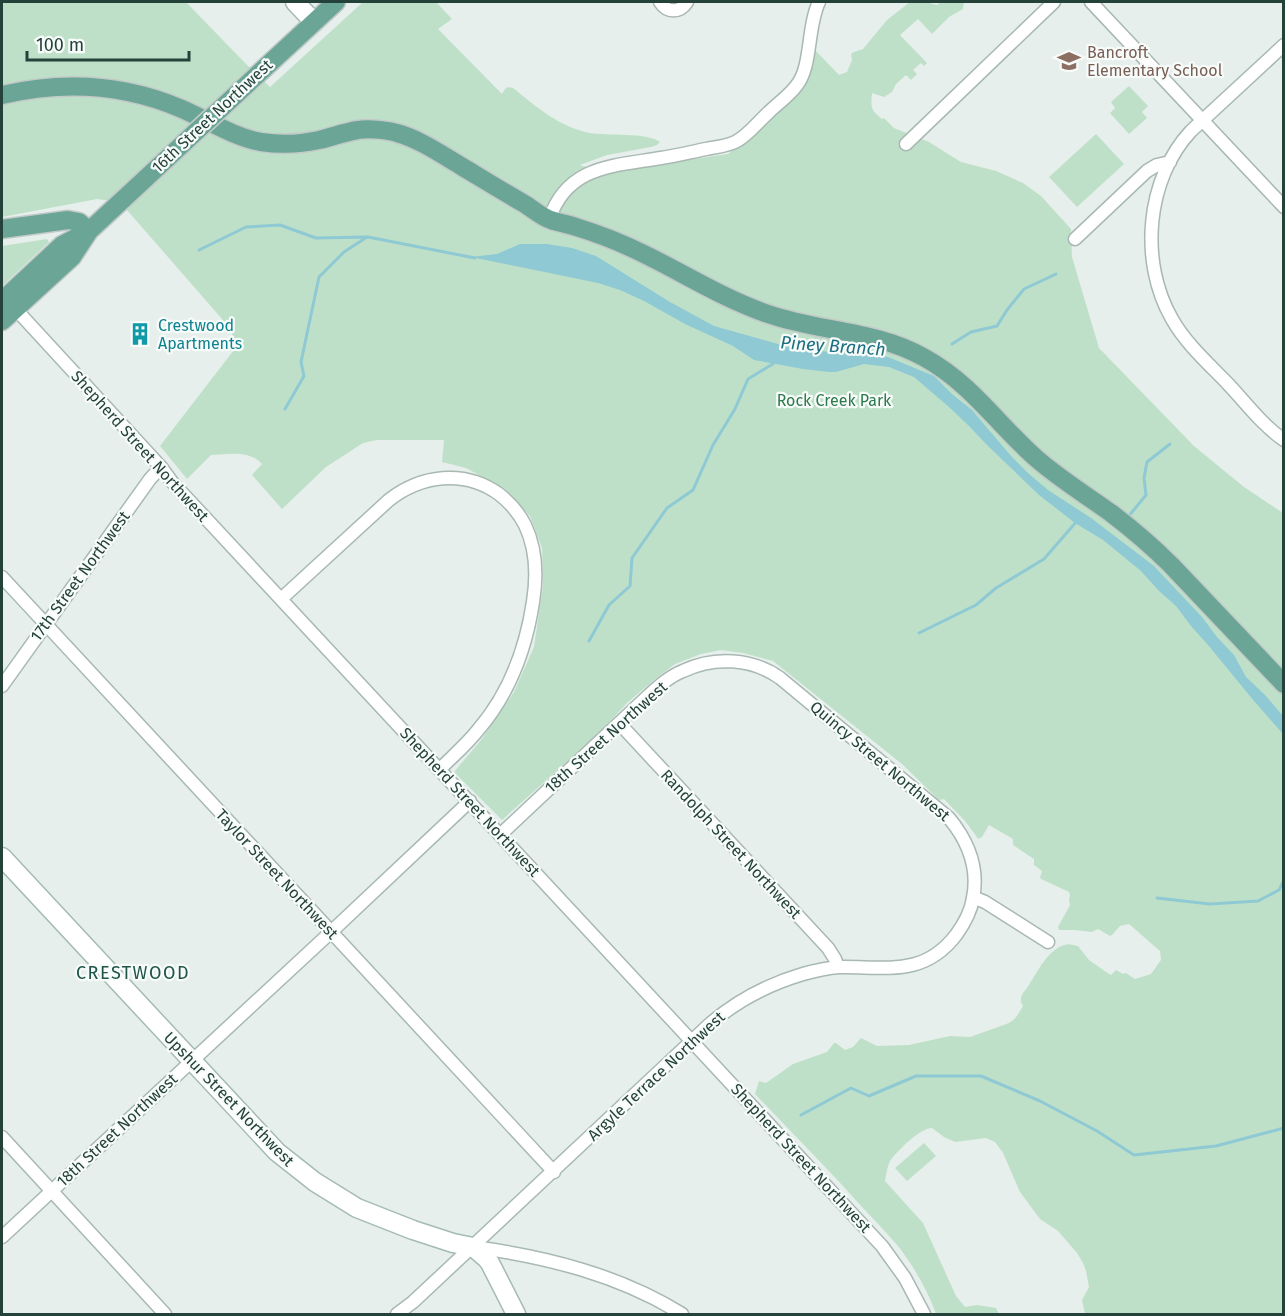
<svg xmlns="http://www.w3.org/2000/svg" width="1285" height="1316" font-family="'Fira Sans',sans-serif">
	<rect width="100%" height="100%" fill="#e6efeb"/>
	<path fill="#bfe0c8" d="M2,2H186L246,64L270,87L363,2H436L452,19L438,29L502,94L505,89L508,87L513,88C537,107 559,127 590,133C608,136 646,132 660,142L657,145L651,147L607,155L580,165L602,172L728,154L760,128L778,111L814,49L839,75L847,72L852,60L851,54L854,52L863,49L887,20L910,2H929L932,4L937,5L941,2H964L963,9L949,17L932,34L918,19L900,35L927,63L924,66L921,63L913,70L917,74L911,80L906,75L896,84L892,92L884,97L872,93C871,108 870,109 882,119L884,118L894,128L929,142L961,162L996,171L1023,183L1041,196L1071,229L1072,257L1099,348L1194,446L1244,487L1283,513V1314H1085L1082,1300L1089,1287L1086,1271L1083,1263L1077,1253L1058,1231L1040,1219L1020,1192L1003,1153L995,1142L986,1138L955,1142L944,1137L932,1128C920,1128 897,1151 890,1161C887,1167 886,1175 885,1181L923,1223L956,1296L965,1307L977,1305L996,1308L999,1314H936C928,1291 913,1265 898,1246C887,1233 875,1221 863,1208C828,1169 791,1132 755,1094L759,1081L766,1083L793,1064L827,1052L834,1043H836L845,1050L853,1047L861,1038L877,1046L909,1045L950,1036L970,1037L1009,1023C1016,1019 1019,1013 1023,1006C1022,1004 1021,1003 1021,1001C1020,995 1026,990 1029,985C1038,971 1047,951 1064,945C1069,943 1073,945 1078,946L1089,960L1109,974L1111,975L1116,970L1123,974L1126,973L1135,979L1151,974L1161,960L1160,951L1129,924L1120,926L1112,935L1110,936L1098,929L1092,932L1075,930H1059L1058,927L1070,905L1069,901L1070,895L1069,892L1041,879L1040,877L1042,871L1034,865V859L1013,845V839L989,825L982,837L978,839L977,837L965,821L944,799L939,800L902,764L773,661L743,653L721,650L701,654L675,664L655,679L627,703L600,732L502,820L454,772L481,740L514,692L534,647L543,585L542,548L530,516L505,489L466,468L442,462L444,440H377L363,443L326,467L282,509L252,475L262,464C250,450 228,454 211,455L187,479L160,446L237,346L229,327L120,202L97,199L2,217Z
		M1129,86L1148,106L1142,112L1147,118L1129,134L1110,113L1115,108L1111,102Z
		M1096,134L1124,164L1077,207L1049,177Z
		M47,239L49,242L2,286V246Z
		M924,1143L936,1156L907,1181L895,1168Z"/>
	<path fill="#8ec9d4" d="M520,244H547L572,248L596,256L670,302L714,326L789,347L838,353L864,352L888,357L934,376L952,394L972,410L1011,456L1029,474L1048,490L1091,518L1154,566L1202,617L1217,637L1234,655L1246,677L1265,695L1283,716V734L1254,701L1208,645L1191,626L1176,606L1159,591L1141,571L1103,540L1075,523L1039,495L987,445L969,426L949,407L914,377L889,367L864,364L836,372H829L803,369L754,360L733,346L685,324L644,301L620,290L598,283L471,257L497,254Z"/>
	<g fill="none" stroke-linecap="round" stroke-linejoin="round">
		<path stroke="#8ec9d4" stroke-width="3" d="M199,250L246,227L280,225L316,238L368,237L475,258
			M952,344L971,332L997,326L1007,310L1024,289L1056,274
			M285,409L304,376L301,362L319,277L344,252L367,237
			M1128,517L1146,495L1144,478L1147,462L1170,444
			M919,633L976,605L996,588L1044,559L1077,521
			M589,641L609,605L630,586L632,558L667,508L693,490L713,445L735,409L748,379L776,362
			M1157,898L1210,904L1258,901L1279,890L1284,880
			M801,1115L851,1088L869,1096L916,1076H981L1040,1101L1097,1131L1134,1155L1216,1146L1284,1128"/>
		<g stroke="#a8b8b2" stroke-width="15">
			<path id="street" d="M660,2C667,13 680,13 687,2
				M1091,2L1284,207
				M1284,45L1191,131C1146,179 1139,262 1172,319C1186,344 1209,364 1229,385C1246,403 1262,425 1284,440
				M906,144L1054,2
				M549,220C567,165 614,166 661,158C676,156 691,152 706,149C716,147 729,146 737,141C748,135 758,122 768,113C777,104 789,96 797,85C812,66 807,27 819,2
				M1075,239L1147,171L1157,165L1170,162
				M11,304L161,467L172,482L882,1246L905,1278L924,1314
				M2,577L554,1172
				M281,599L389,500C421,475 464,469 499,494C509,502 519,513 525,525C536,548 537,577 533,602C526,648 509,694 478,730C467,744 453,756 440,769
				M2,686L150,479L161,467
				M619,723L828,948L835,959L838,967
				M973,897L985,902L1048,942
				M2,1137L165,1314
				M2,1237L331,932L470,801
				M474,1247C547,1257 619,1275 682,1314
				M397,1314L413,1302L711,1023C738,1000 769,984 803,974C814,971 827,968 839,967C884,966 923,978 956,935C964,924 971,912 973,898C979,868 968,841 949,818L780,678C752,658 714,656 683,671C670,676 659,686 649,695L501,834"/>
		</g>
		<g stroke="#a4bbb3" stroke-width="21">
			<path id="secondary" d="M295,2L314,22
				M2,857L277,1152L315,1182L357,1208L413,1230L453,1243L473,1247L487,1259L490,1263L516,1314"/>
		</g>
		<g stroke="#c2cac8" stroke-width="21">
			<path id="primary" d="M257,75L336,2
				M2,95C62,81 124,84 182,109C205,119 236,138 261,142C280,145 301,144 319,140C332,137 345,132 358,130C367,128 387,130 397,133C419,139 441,154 461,166C481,178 502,191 523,203C532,208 541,217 551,220C559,223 568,224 576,227C599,234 622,243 644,254C685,274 724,299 768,314C820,332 876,330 925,358C972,384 998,425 1037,459C1060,479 1086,495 1111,513C1132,529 1152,546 1171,565L1284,684
				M2,229L68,220L79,222L89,231
				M2,301L62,245L87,232
				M2,321L72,257L89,231L159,166"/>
		</g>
		<use href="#street" stroke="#fff" stroke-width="12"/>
		<use href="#secondary" stroke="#fff" stroke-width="18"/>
		<use href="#primary" stroke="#6aa596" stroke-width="18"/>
		<g stroke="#c2cac8" stroke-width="21" stroke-linecap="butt">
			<path id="primary-bridge" d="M159,166L257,75"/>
		</g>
		<use href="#primary-bridge" stroke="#6aa596" stroke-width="18"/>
	</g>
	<defs>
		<g id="school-bare" transform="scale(1.8)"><path d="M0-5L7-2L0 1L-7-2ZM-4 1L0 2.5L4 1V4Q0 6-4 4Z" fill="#8d6e63" stroke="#f7fbf9" stroke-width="2.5" paint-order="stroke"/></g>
		<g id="building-bare" transform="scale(1.8)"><path d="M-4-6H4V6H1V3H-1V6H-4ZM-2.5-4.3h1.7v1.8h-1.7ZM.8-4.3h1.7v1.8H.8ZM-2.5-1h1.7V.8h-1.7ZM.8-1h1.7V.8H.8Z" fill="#0f9aa8" stroke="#f7fbf9" stroke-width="2.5" paint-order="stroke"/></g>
	</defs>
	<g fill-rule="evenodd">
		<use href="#school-bare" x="1069" y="61"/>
		<use href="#building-bare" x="140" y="334"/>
	</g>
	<g text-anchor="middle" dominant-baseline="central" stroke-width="4.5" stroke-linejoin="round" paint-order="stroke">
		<g font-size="16" fill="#785e54" stroke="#f7fbf9" text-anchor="start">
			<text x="1087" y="52">Bancroft<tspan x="1087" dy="18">Elementary School</tspan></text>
		</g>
		<g font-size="16" fill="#24423a" stroke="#f7fbf9">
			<text transform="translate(212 116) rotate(-43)">16th Street Northwest</text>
			<text transform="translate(140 446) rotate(48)">Shepherd Street Northwest</text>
			<text transform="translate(80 576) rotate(-54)">17th Street Northwest</text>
			<text transform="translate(606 737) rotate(-42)">18th Street Northwest</text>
			<text transform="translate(880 761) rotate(40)">Quincy Street Northwest</text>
			<text transform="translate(470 802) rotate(47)">Shepherd Street Northwest</text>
			<text transform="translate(731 844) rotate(47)">Randolph Street Northwest</text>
			<text transform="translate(277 874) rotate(47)">Taylor Street Northwest</text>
			<text transform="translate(656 1076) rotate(-43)">Argyle Terrace Northwest</text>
			<text transform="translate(229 1099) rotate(46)">Upshur Street Northwest</text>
			<text transform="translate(117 1130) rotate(-43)">18th Street Northwest</text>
			<text transform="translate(801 1158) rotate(47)">Shepherd Street Northwest</text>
		</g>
		<g font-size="16" fill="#0d838f" stroke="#f7fbf9" text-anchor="start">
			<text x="158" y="325">Crestwood<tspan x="158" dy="18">Apartments</tspan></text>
		</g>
		<g font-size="16" fill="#2d7a4b" stroke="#f7fbf9">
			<text x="834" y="400">Rock Creek Park</text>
		</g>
		<g font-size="18" font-style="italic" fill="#1c6f80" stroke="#f7fbf9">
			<text transform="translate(833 346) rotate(4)">Piney Branch</text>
		</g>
		<g font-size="18" letter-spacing="1.5" fill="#1f5548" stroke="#f7fbf9">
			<text x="133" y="973">CRESTWOOD</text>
		</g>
	</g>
	<rect width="1285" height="1316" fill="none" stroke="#24423a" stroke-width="6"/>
	<path d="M27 51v9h162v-9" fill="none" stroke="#24423a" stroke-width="3"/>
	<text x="36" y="51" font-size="18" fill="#24423a" stroke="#f7fbf9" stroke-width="4.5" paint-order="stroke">100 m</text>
</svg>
